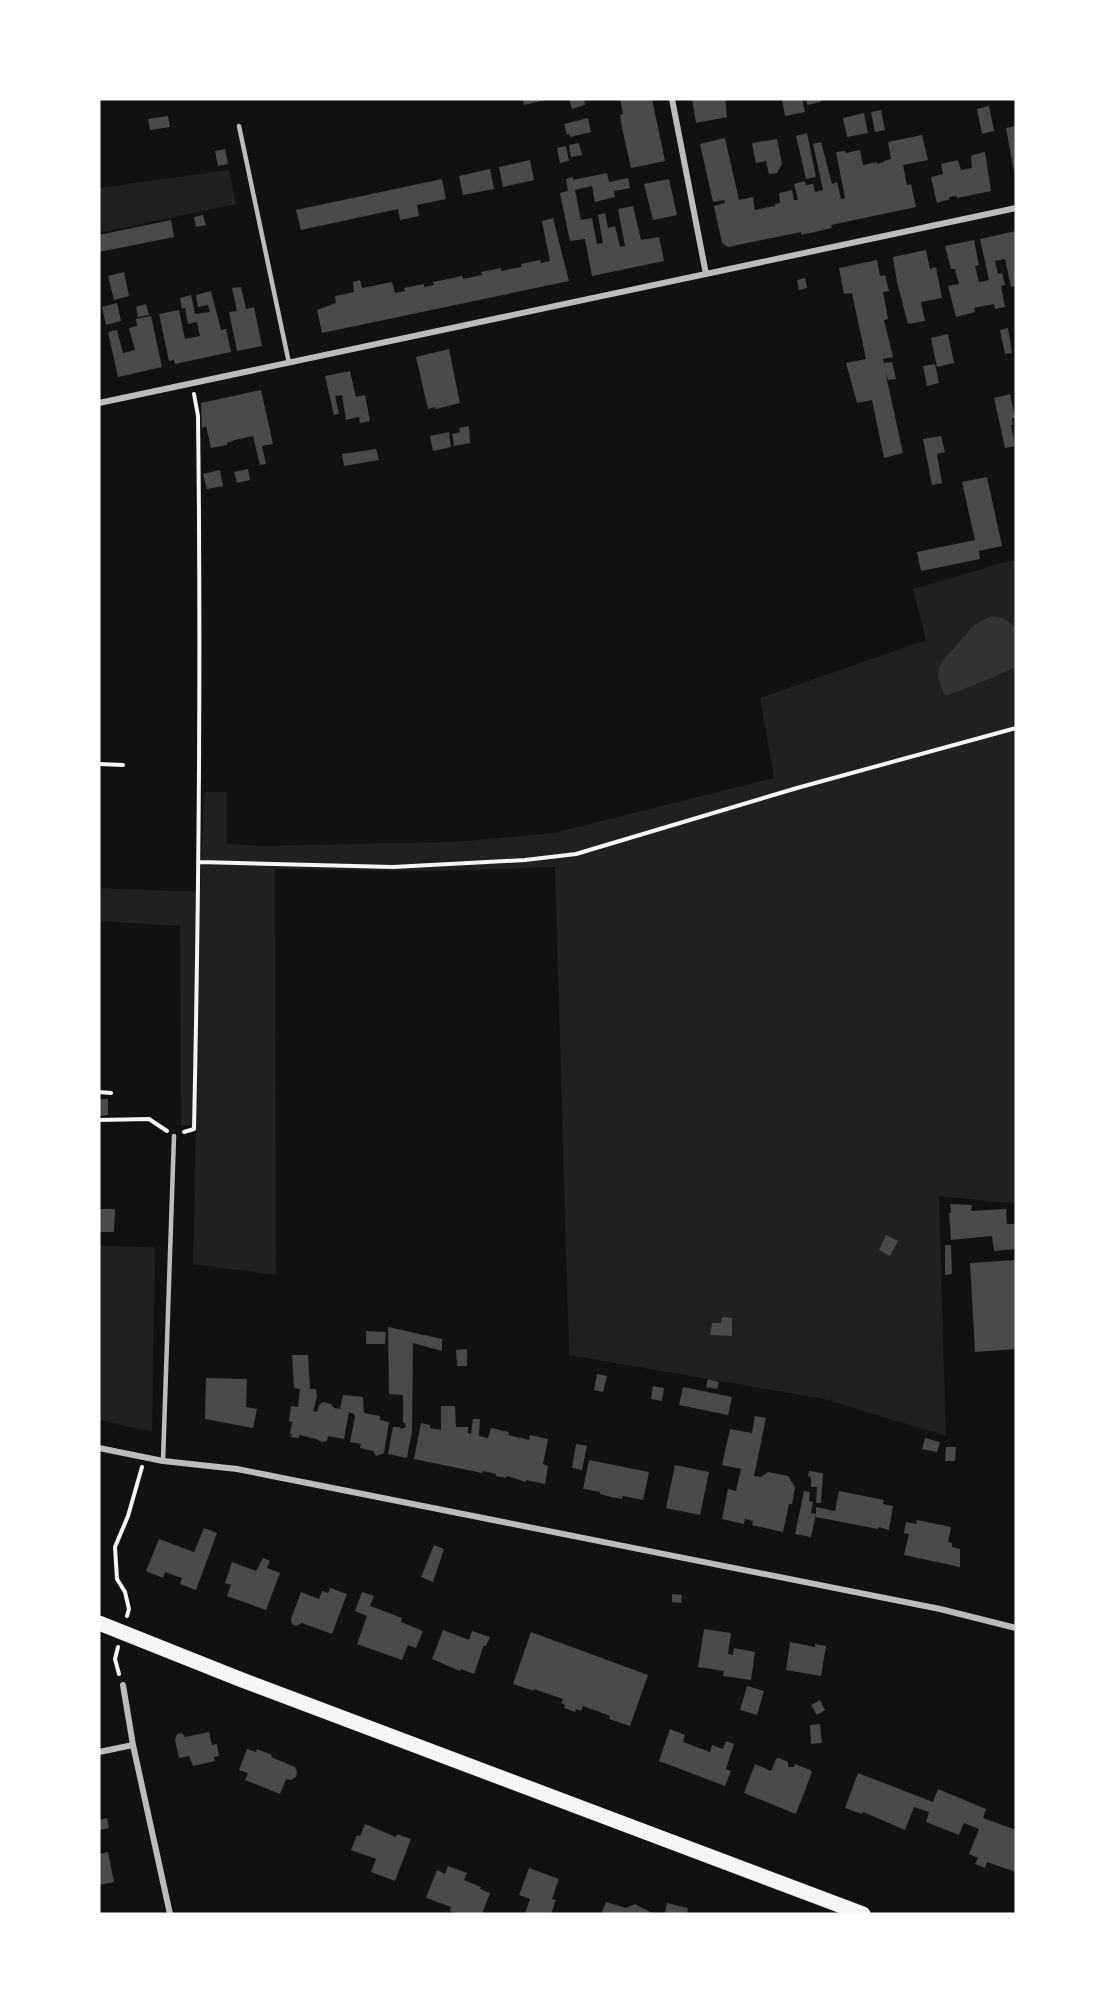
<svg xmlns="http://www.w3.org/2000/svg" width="1115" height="2013" font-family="Helvetica,sans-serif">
	<rect width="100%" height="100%" fill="#111"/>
	<path fill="#202020" d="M229,170L236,204L99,233V188Z
		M1016,559V627L1003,618L975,624L962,640L992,678L1016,667V1204L939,1196L946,1436L824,1399L569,1355L555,867L434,871L275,869L276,1275L193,1264L196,1127L181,1125L180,926L99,921V888L200,892L204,792H227V844L260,846L455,842L554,833L774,778L760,698L926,640L913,589Z
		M99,1246L155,1247L152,1432L99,1420Z"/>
	<path fill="#333" d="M992,616L1003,618L1016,627V667L992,678L945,696L938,678L939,667L945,658L975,624Z"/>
	<path fill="#4a4a4a" d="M523,99H544L545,100L524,105Z
		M569,99H584L585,105L572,109Z
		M620,99H652L665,161L631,168L622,128L620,115L623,114Z
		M692,99H725L727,117L696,123Z
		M782,99H802L805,112L785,116Z
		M806,99H820L821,102L807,105Z
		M989,106L994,131L982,134L977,109Z
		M881,110L885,130L875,132L871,112Z
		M864,113L868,133L847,137L843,118Z
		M168,116L170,127L150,130L148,119Z
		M588,118L591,132L570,137L569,134L567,135L564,124Z
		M1016,126V177H1015L1006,128Z
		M807,133L816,177L806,179L796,136Z
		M922,135L928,160L903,165L907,185L911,184L916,207L831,225L832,228L801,235V232L728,247L722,243L714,206L725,203L724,200L713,202L700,144L725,138L739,200L753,197L755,210L773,206L775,207V204L780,203L779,193L792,190L794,200H798L794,184L805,181L806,185L813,184L815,192L823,190L813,144L821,142L832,184L837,182L841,199L845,198L836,152L845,151L846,153L860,150L863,165L877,162V164L884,162V161L891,159L888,142Z
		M777,139L782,164L777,173L769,174L766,161L756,163L752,143Z
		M579,143L582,155L571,157L569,145Z
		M566,146L569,161L560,163L557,148Z
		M225,149L228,164L218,166L215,151Z
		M985,152L991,191L957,198L956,196L949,197L950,199L937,203L931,177L943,174L941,164L958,160L961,170L972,168L971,158L972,155Z
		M530,160L534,180L503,187L499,167Z
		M490,169L494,189L463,195L459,176Z
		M607,173L609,182L628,178L630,188L614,191L615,197L595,202L592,186L575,190L581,220L592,218L597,244L603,243L598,215L605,213L608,228L615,226L620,247L625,246L618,209L633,206L641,240L659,237L664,261L592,276L585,239L570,241L560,193L568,191L566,179L573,177V180Z
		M442,179L446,199L417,205L419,216L400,220L398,209L301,230L296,210Z
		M669,179L677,215L653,220L644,184Z
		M203,215L206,225L196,227L194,217Z
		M553,218L569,281L322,333L317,310L336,303L335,296L354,292L353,282L360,280L362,288L392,282L395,293L405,291L404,288L424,284V287L434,285L433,282L453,278L462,276L463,279L482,275L481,272L501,268V271L521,267V264L540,260L541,263L550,261L542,221Z
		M171,220L174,237L99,252V235Z
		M1016,231V286L1011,287L1005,259L995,261L998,274L1002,273L1005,285L1001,286L1005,307L995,309L994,304L974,308L975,312L956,317L948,286L959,284L955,270L956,269H951L945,246L974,240L979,265L975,266L979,282L989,280L980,239Z
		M926,250L930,269L936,267L942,298L921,302L925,321L908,324L897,282L893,257Z
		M877,260L880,276L885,275L889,291L883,292L888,319L884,320L893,357L883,359L884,363L892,362L896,379L888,380L885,371L903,453L884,458L872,400L857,403L846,363L866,359L852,293L844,294L839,268Z
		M124,272L129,296L114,300L108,276Z
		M805,278L807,288L799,290L797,280Z
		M241,287L246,309L254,307L262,346L237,351L229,312L237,311L232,288Z
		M211,291L221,330L226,329L231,352L175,364L174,360L169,361L159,314L179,310L185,339L200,336L197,322L188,324L185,308L182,309L180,298L191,295L195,314L202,313L210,312L208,305L198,307L196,295Z
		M117,303L121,321L106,325L102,307Z
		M146,304L149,315L138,317L136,307Z
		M151,316L162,367L118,377L108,332L117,330L123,353L135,350L129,328L137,326L136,319Z
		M1008,328L1012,353L1005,354L1000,330Z
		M948,334L954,363L937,367L931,338Z
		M449,349L460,403L436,409L435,407L428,409L416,357Z
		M935,364L939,383L927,386L923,366Z
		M350,371L356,397L365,395L370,421L360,423L359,417L346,420L342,395L335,396L339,414L334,415L325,376Z
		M261,390L273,444L262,446L266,464L260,465L253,436L235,440L227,443V445L211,448L206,426L202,428L201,403Z
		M1010,394L1015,418H1012L1013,425H1011L1015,446L1005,448L994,398Z
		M469,426L470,443L454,446L452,434L460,432L459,428Z
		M449,432L451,447L433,451L430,436Z
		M941,436L945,452L937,454L942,483L932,485L923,439Z
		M376,449L379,460L344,466L342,454Z
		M248,469L250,480L237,483L234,472Z
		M220,470L223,486L207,489L203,474Z
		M987,477L1002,546L979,551L980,559L921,571L917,552L975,540L962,482Z
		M99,1099H108V1115L99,1116Z
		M950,1204L972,1205L971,1211L1006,1209L1007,1224H1016V1249L994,1251L992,1236L951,1240L949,1213H951Z
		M99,1209H115L114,1232H99Z
		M886,1235L898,1241L890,1256L879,1250Z
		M945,1245H951L952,1274L945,1275Z
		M1016,1260V1349L975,1352L970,1263Z
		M722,1317L732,1318V1336L710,1335L712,1323H721Z
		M388,1327L442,1339V1351L413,1343L412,1432L407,1458L388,1454L393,1427H400L401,1429L406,1427L405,1423H403V1395L389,1394Z
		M366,1331L386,1332L385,1344H366Z
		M467,1349V1366H457L456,1350Z
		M292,1355H308L310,1389H316L317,1397L313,1411L317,1412L319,1405L323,1402L331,1404L334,1408L340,1409L343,1395L363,1397L364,1413L380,1416V1420L389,1422L384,1453L376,1456L373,1451L360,1448L361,1444L350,1442L355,1416L354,1414L349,1412L344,1439L328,1436L327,1441L322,1442L316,1439L299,1435V1438L291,1437L292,1434H290L292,1422L289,1421L291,1406L298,1407L300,1389L294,1388Z
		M597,1374L607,1376L603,1392L594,1390Z
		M206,1378L247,1379L246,1407L257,1409L253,1428L205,1419Z
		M708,1379L719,1382L717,1389L706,1387Z
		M653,1386L664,1388L662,1401L651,1399Z
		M683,1387L732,1397L728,1415L679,1405Z
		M441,1406H455L456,1427H468V1433L471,1434L473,1419H480L479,1436L488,1438L491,1428L509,1432L508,1435L529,1440L530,1435L548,1439L543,1464L548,1466L545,1484L526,1480V1482L507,1476L506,1478L496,1476V1474L483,1471L482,1473L414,1459L421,1423L430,1425V1428L441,1430Z
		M755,1416L766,1418L754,1476L761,1477L768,1472L788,1476L795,1487L792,1504H789L783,1532L752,1525L753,1521L745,1519L744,1524L722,1519L728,1489L736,1491L741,1469L722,1465L730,1429L752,1433Z
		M925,1438L940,1442L937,1452L922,1449Z
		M576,1444L587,1446L582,1470L572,1468Z
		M946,1447H956L955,1461H945Z
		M589,1460L649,1472L643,1500L623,1496L622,1499L611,1497L600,1494V1492L583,1489Z
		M675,1465L709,1472L700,1515L666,1508Z
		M809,1471L823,1473L821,1503H816L817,1487H811V1477L808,1476Z
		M804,1491L810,1492L809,1501L813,1502L811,1513L816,1514L811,1537L795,1534Z
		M839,1491L884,1500L883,1504L893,1506L889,1530L879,1527L878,1529L816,1517V1507L835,1511Z
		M917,1520L951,1527L948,1542L952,1543V1547L960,1549V1567L904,1555L909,1534L904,1533L906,1522L916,1524Z
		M204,1528L217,1533L196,1590L180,1584L182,1578L165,1572L163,1578L146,1571L159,1539L194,1552Z
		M434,1545L444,1549L433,1582L421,1577Z
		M263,1558L270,1561L267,1568L280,1573L266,1610L227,1596L231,1585L225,1583L232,1562L256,1571Z
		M330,1588L347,1594L332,1634L302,1623L296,1626L292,1624L291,1619L301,1592L319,1599L322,1591L328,1593Z
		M362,1592L374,1596L370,1606L402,1618L401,1622L423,1631L416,1648L408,1645L402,1660L357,1644L367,1616L355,1611Z
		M672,1594L682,1595L681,1603L672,1602Z
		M704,1629L731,1633L728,1654L733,1655L734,1648L755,1652L751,1680L723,1676L724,1671L698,1667Z
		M443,1630L469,1640L472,1631L490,1637L486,1646L484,1645L474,1674L461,1669L460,1671L432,1659Z
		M531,1632L648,1675L630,1726L609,1719L610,1716L583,1706L581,1711L576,1709L575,1712L564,1708L565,1705L561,1703L563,1699L534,1689V1691L513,1684Z
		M790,1642L815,1647V1644L826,1646L821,1676L786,1670Z
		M747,1686L764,1691L757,1715L740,1710Z
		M820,1700L825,1710L817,1715L811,1705Z
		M820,1724L822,1743L811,1744L810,1725Z
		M670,1729L685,1735L683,1742L710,1752L712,1745L723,1749L726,1741L734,1744L726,1769L731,1771L725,1786L659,1761Z
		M209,1732L212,1745L217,1744L219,1756L214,1757L215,1761L193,1766L189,1756L179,1758L175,1740L177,1734L182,1733L185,1737Z
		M247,1749L256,1752L257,1749L272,1755L271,1757L295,1767L297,1772L296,1777L291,1780L286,1779L280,1794L245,1780L248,1773L239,1770Z
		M779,1758L788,1762V1767H794L795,1764L810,1770L812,1772L796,1814L744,1793L755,1764L771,1771L776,1759Z
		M858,1773L933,1802L938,1789L986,1809L983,1818L1016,1830V1872L987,1862L985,1868L975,1864L978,1858L969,1854L979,1829L964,1823L959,1835L926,1822L929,1812L914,1807L905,1830L863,1812L862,1814L845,1808Z
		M107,1818L109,1828L99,1830V1820Z
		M365,1824L396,1837L397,1834L411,1839L395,1881L371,1872L376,1859L351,1850L357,1835L360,1836Z
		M108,1852L114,1882L99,1885V1854Z
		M448,1866L467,1873L464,1880L481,1887L480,1889L490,1893L482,1914H458L450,1911L451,1907L426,1898L437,1870L445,1874Z
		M529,1868L559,1879L552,1899L556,1900L551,1914L525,1913L530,1899L519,1895Z
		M606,1902L626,1908L635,1904L654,1914H601Z
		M667,1903L688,1908L687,1914H665Z"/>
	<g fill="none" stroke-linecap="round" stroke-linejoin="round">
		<path stroke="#f5f5f5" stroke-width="4" d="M99,764L123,765
			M199,862L393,867L525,860L576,854L797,788L1016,728
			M99,1092L111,1093
			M99,1120L149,1119L167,1131
			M184,1132L194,1129C199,891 201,654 198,416L194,394
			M127,1616L129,1609L125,1592L117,1579L115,1547L128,1516L142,1467
			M118,1647L115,1659L119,1674"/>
		<path stroke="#bcbcbc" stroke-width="4.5" d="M239,126L289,363
			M163,1461L174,1136"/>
		<path stroke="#bcbcbc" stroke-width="6" d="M672,99L706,274
			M99,403L1016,208
			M99,1448L163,1461L237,1469L940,1609L1016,1628
			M123,1685L133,1745L170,1914
			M99,1752L133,1745"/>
		<path stroke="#f5f5f5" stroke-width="15" d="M99,1623L242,1680L863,1914"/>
	</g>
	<rect width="1115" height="2013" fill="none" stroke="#ffffff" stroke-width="201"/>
</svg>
